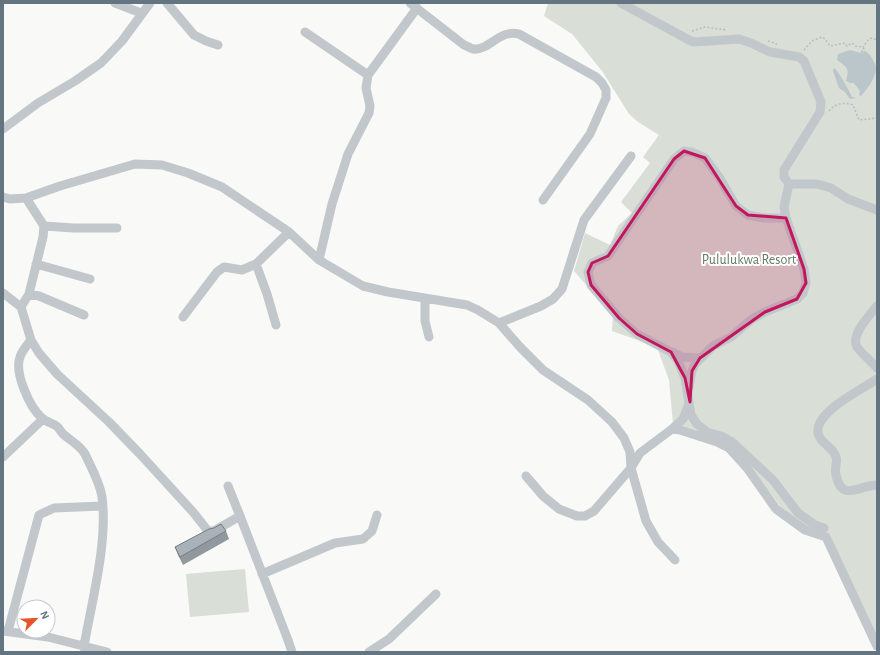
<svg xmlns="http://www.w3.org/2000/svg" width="880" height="655" font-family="'Alegreya Sans',sans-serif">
	<rect width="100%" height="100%" fill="#f9f9f7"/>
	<path fill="#d9ded6" d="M548,3H877V638L827,535L805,527L780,506L745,460L673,424L669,380L657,347L612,331L613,315L574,271L585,233L610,245L618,226L632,213L621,202L650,163L643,157L659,135L638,122L629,114L602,71L572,34L544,16Z
		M245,569L249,612L190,617L186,574Z"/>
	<path fill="#bac6ca" d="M850,50L861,53L865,51L869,54C872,58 876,64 876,69C875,79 867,89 861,96L859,95L860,91L854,83H850L846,81C850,69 847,67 837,60L838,54Z
		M834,68C838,70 850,92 852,97L856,98L850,99L845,92L839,88L833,71Z"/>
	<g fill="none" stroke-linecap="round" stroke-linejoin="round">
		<path stroke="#babec1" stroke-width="1.5" stroke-dasharray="2 2" stroke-linecap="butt" d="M692,31L705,27L727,30
			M768,41L777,44
			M863,48C865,44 871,32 877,42
			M804,50L812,41L822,37L825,39L830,46L845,43L847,46L852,43L856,46L862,47L864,49L863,51L860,52
			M829,111C835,103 845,102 853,105L859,120L877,118"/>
		<path stroke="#c2c7cb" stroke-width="9" d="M115,3L141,13
			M167,3L194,35L206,41L218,45
			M410,3L464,45C467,46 470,48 473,49C489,51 499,29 519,34L596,77L602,83L606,90V98L590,134L543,200
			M621,3L689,40L694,42L739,39L751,43L770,52L799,57L804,61L821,102L820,112L784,170V177L789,184
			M305,32L368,75
			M3,129L38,103L75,81L101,63L122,41L150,3
			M789,184L784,207L786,218H764L748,215L736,206L719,177L705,158L692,152L684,151L674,159L608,256L592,263L588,272L591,285L619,318L637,334L671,352L678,361L685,378L691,415L697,424L707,432L721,436L732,442L773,480L798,513L815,525L824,528
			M789,184H817L831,188L848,199L877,210
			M3,197L10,199L26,198L60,186L135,164L162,165L188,173L222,187L289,232L319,260L363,286L388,292L467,305L478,310L499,323L520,347L543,370L588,400L612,422L624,438L630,452L631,468L646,521L658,542L675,560
			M26,198L44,226L43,237L29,294
			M44,226L74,228H117
			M319,260L332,204L348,154L369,113L370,106L366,88L368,75L417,8
			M36,264L90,279
			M256,264L267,294L276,325
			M3,293L21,307L31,340L39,353L57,374L109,422L140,454L193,512L208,531H214L240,516
			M425,298V321L429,337
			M877,306C870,315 850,335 857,347C862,354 871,361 877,368
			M21,307L29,294L39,296L84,315
			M183,317L217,272L224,267L242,270L256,264L289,232
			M499,323L541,306L553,299L562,289L584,220L631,156
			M31,340C27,345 22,351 20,357C14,373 30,408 42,418C45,421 51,423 55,425C59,427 60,431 63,434C71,441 80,445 85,454C91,467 100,483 102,497C108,542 92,600 84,646L85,652
			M672,352L682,357L700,358
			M877,379C862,390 815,411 818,433C820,444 833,446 836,457C838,462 834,469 836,475C842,503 859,485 877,485
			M689,387L692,371L695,364L713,346L731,337L752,319L765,312L797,299L803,293L806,283L804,269L786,218
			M672,429L683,419L689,404
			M3,457L43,419
			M526,476L543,496L559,509L577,516H585L594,511L631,468L640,453L672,429L680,430L717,442L729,448L747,468L776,509L805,530L826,537L877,646
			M228,486L240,516L288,640L292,652
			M262,574L335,543L363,539L372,531L377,515
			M3,631L48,637L107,652
			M8,631L39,515L54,508L102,506
			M369,652L389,639L436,594"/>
	</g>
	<path fill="#91999e" d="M226,531L229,539L183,565L178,555L175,547Z"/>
	<path fill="#a9b2b8" stroke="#767d81" d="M221,524L226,531L180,557L175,547L209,529L214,528Z"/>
	<path fill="#c2185b" fill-opacity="0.2" stroke="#c2185b" stroke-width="3" stroke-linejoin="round" d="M684,151L705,158L736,206L748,215L786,218L804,269L806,283L797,299L765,312L700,358L692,371L690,402L685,378L671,352L637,334L619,318L591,285L588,272L592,263L608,256L674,159Z"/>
	<g text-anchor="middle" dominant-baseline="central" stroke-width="4" stroke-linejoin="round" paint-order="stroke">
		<g font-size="14" fill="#677a63" stroke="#fff">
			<text x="749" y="260">Pululukwa Resort</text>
		</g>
	</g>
	<rect width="880" height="655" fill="none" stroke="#647582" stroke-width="8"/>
	<g transform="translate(36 619) rotate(66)"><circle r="19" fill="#ffffff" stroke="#c1c8cd"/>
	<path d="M0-3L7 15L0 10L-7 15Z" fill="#e4552c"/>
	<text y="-6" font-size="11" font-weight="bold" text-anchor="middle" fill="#647582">N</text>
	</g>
</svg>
